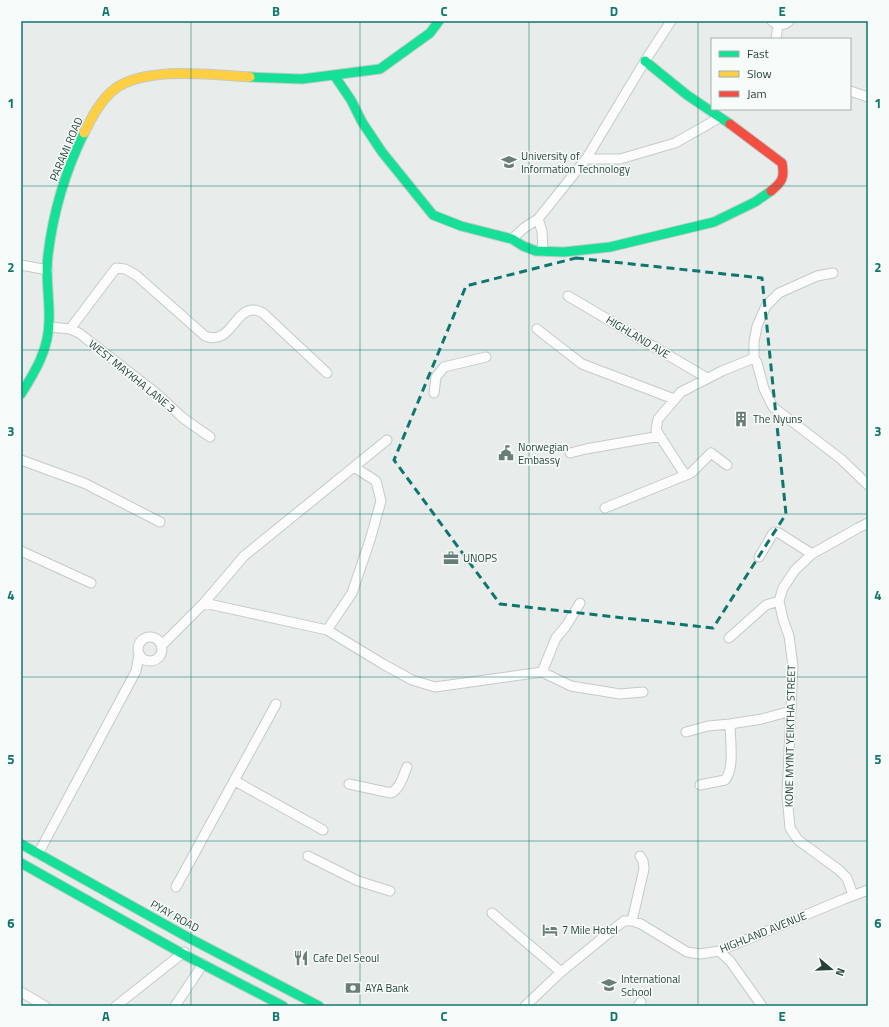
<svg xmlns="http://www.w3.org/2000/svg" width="889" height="1027" font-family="'Titillium Web',sans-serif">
	<rect width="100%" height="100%" fill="#e8edeb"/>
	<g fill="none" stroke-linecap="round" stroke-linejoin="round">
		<g stroke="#c5cac8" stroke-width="11">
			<path id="street" d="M772,21C777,26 784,26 789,21
				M776,39L778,25
				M850,91L868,97
				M586,159H620L675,143L719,118
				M538,219L542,231L543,251
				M512,239L524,228L538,219L586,159L645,61L671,21
				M21,265L48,270
				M833,273L817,276L779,293L766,306L757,326L754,342V358L757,363L764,389L773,407L841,459L868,485
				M568,296L707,378
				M50,327L70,329L79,333L156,393L183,418L210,437
				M70,329L116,268L125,269L136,275L205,336C231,346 234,309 254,310C257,310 261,312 263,313L327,373
				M537,329L582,364L674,399
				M434,393L436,377L444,367L486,357
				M570,453L586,449L660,436
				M21,460L84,483L160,522
				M685,475L656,430L658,419L681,392L722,371L754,358
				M605,508L691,473L711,453L727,465
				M21,551L91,583
				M759,557L772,535L775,532L779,533L812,554
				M204,603L327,630L383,664L412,680L435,687L542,672L571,686L620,694L643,692
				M327,630L352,593L370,540L381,501L376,481L354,467
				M138 649a12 12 0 1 1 24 0a12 12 0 1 1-24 0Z
				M729,638L766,605L779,601
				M162,645L204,603L244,556L387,440
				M542,672L556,638L566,626L580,603
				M686,732L708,726L730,724L762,719L791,711
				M235,781L323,830
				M349,784L391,793C400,789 403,776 407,767
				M700,785L725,780C735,769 730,739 730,724
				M38,854L136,671L139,655
				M308,856L358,881L390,891
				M176,887L276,704
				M853,895L847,878L839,870L798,840L790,828L787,795L793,666L789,636L783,619L779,601L783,588L795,570L812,554L858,528L868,523
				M492,913L561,972
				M632,921L644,869L643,861L640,856
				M719,951L730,961L762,1006
				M21,992L45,1006
				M116,1006L184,952
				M175,1006L203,964
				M525,1006L561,972L605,936L624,921H632L641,924L687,952L700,954L719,951L844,899L868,890
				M638,1006L641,1002"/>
		</g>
		<g stroke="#c3cbc8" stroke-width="11">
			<path id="fast" d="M645,61L687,95L730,124
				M334,75L351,100L362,122L382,152L433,215L461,226L512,239L523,246L536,251L564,252L610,247L714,222L755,202L771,191
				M250,77L302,79L380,69L430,33L439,21
				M21,394C35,372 49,349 49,321C50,299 45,277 48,255C53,213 66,170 84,133
				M21,844L189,938L319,1006
				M21,863L183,954L283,1006"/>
		</g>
		<g stroke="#c3cbc8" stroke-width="11">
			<path id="slow" d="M84,133C92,117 101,99 116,88C148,66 213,75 250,77"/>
		</g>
		<g stroke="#c3cbc8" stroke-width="11">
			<path id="jam" d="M730,124L782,163C785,178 782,182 771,191"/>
		</g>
		<use href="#street" stroke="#fcfcfc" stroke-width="9"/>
		<use href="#fast" stroke="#16e098" stroke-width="9"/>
		<use href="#slow" stroke="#ffcf43" stroke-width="9"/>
		<use href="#jam" stroke="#f24e42" stroke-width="9"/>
	</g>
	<path fill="none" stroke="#0f766e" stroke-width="3" stroke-dasharray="8 5" stroke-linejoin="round" d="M576,258L762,278L786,514L713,628L500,604L394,460L466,286Z"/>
	<path fill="none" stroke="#0f766e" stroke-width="1" stroke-opacity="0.55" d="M191,21V1006M360,21V1006M529,21V1006M698,21V1006M21,186H868M21,350H868M21,514H868M21,677H868M21,841H868"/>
	<defs>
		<g id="university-bare" transform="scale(1.2)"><path d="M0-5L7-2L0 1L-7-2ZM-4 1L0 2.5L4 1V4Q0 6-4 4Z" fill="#697e78" stroke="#f7fbf9" stroke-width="2.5" paint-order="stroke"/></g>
		<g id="building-bare" transform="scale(1.2)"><path d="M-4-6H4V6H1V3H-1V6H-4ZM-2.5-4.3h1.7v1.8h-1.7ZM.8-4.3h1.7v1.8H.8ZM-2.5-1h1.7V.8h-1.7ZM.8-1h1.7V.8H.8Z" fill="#697e78" stroke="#f7fbf9" stroke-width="2.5" paint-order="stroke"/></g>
		<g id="civic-bare" transform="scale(1.2)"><path d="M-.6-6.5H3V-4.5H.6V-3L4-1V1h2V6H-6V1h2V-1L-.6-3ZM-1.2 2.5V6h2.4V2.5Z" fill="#697e78" stroke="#f7fbf9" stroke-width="2.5" paint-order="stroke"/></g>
		<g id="office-bare" transform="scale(1.2)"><path d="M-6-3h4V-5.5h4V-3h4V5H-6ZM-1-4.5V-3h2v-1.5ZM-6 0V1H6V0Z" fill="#697e78" stroke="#f7fbf9" stroke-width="2.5" paint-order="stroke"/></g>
		<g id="hotel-bare" transform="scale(1.2)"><path d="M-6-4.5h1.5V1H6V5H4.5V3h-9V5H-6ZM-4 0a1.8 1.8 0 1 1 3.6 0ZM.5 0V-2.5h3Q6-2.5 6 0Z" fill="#697e78" stroke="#f7fbf9" stroke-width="2.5" paint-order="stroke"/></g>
		<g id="restaurant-bare" transform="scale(1.2)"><path d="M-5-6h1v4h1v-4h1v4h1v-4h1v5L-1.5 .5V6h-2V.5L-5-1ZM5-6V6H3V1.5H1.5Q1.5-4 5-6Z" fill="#697e78" stroke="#f7fbf9" stroke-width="2.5" paint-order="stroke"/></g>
		<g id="school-bare" transform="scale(1.2)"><path d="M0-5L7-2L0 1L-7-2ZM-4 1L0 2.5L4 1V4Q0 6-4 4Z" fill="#697e78" stroke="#f7fbf9" stroke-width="2.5" paint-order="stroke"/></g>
		<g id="bank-bare" transform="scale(1.2)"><path d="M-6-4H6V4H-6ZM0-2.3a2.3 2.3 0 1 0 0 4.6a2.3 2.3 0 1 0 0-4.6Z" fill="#697e78" stroke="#f7fbf9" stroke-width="2.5" paint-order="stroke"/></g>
	</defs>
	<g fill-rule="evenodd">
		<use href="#university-bare" x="509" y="162"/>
		<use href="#building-bare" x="741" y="419"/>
		<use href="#civic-bare" x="506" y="453"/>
		<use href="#office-bare" x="451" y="558"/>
		<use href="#hotel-bare" x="550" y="930"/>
		<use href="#restaurant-bare" x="301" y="958"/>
		<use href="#school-bare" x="609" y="985"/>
		<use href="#bank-bare" x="353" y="988"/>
	</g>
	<g text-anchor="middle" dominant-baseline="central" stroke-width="3" stroke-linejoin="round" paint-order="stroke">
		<g font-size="11" fill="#24423a" stroke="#f7fbf9">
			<text transform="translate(66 149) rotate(-67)">PARAMI ROAD</text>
			<text transform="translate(638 337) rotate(31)">HIGHLAND AVE</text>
			<text transform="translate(132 376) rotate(39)">WEST MAYKHA LANE 3</text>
			<text transform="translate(790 736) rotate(-89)">KONE MYINT YEIKTHA STREET</text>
			<text transform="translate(175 916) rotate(29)">PYAY ROAD</text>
			<text transform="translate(763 932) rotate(-22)">HIGHLAND AVENUE</text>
		</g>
		<g font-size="11" fill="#24423a" stroke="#f7fbf9" text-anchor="start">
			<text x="521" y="156">University of<tspan x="521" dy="13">Information Technology</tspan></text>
			<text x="753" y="419">The Nyuns</text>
			<text x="518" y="447">Norwegian<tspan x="518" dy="13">Embassy</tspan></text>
			<text x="463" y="558">UNOPS</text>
			<text x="562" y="930">7 Mile Hotel</text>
			<text x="313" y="958">Cafe Del Seoul</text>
			<text x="621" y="979">International<tspan x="621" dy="13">School</tspan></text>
			<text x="365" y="988">AYA Bank</text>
		</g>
	</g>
	<rect width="889" height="1027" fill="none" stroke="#f7fbf9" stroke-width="44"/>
	<rect x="711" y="38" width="140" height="72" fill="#f7fbf9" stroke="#a3b1ad"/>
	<rect x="719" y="51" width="20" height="6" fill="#16e098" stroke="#a3b1ad"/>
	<text x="747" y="58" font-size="12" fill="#24423a">Fast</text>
	<rect x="719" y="71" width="20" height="6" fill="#ffcf43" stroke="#a3b1ad"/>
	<text x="747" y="78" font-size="12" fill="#24423a">Slow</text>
	<rect x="719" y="91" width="20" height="6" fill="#f24e42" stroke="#a3b1ad"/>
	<text x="747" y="98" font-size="12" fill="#24423a">Jam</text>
	<g transform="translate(831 969) rotate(109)" stroke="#f7fbf9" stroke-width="3" paint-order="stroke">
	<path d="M0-3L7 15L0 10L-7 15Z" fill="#24423a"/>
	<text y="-6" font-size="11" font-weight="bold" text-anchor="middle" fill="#24423a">N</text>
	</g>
	<rect x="22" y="22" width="845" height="983" fill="none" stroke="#0f766e" stroke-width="1.5"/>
	<g font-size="13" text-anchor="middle" font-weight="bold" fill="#0f766e">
		<text x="106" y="16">A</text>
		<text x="276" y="16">B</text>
		<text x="444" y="16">C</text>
		<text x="614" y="16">D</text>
		<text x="782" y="16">E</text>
		<text x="11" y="108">1</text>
		<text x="878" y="108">1</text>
		<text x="11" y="272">2</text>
		<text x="878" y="272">2</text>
		<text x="11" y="436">3</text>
		<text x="878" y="436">3</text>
		<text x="11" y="600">4</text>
		<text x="878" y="600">4</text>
		<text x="11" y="764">5</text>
		<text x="878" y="764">5</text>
		<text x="11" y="928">6</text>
		<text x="878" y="928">6</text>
		<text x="106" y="1021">A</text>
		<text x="276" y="1021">B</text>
		<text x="444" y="1021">C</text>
		<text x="614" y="1021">D</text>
		<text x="782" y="1021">E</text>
	</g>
</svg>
